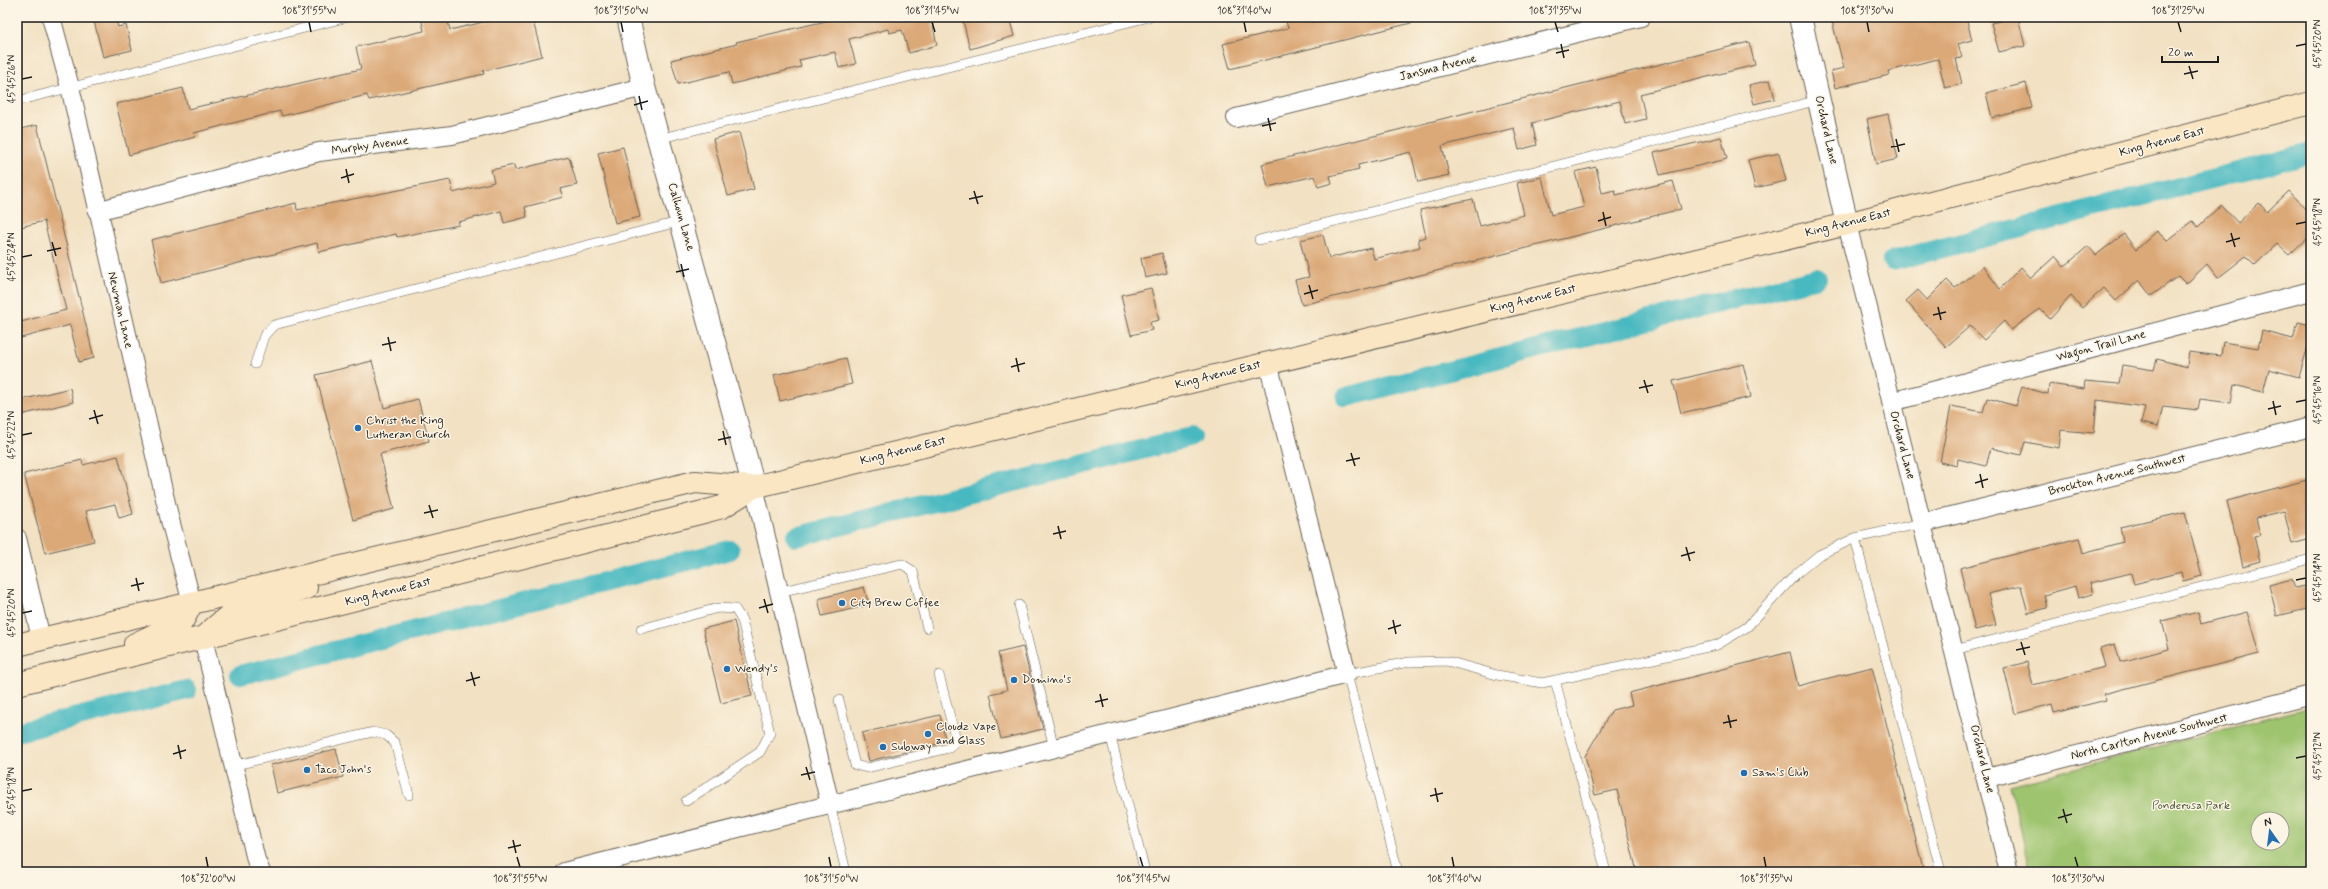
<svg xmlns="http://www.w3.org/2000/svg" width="2328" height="889" font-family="Mynerve,sans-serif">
	<rect width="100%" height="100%" fill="#fcf5e5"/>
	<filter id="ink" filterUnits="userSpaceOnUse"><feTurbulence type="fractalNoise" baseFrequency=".025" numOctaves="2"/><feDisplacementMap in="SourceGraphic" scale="8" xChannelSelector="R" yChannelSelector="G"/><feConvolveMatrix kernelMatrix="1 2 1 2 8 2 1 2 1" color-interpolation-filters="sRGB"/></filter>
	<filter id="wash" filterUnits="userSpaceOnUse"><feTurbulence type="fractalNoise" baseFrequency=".012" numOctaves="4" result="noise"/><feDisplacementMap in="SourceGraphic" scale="16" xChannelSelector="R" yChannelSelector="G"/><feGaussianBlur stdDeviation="0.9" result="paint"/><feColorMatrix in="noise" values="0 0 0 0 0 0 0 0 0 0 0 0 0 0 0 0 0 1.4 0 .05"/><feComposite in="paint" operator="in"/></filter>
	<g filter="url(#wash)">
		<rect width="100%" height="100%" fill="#f2e1c2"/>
		<path fill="#9fc46f" stroke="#5e7046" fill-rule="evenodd" d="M2311,707V872H2031L2010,785ZM2258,819H2282V843H2258Z"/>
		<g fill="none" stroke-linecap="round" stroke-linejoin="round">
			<path stroke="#4ab9c1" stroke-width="20" d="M1892,261L2311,153
				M1346,397L1817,278
				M796,537L1192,437
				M240,675L730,550
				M17,732L187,690"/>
		</g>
		<g id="blocks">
			<path fill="#dba877" d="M93,17H115L118,27L126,25L132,50L103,57Z
				M421,17H447L450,30L488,21L487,17H532L542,56L483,71L484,74L369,100L367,95L282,116L280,111L194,133L195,137L129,155L116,104L183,88L188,109L361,69L356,47L424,31Z
				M843,17H931L937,45L909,53L902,30L889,33L888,29L849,39L856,64L839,68L835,52L799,60L801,67L732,84L729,72L678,84L671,60L737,44L736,42Z
				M962,17H1009L1014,36L970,49Z
				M1304,17H1310L1311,22L1332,17H1414L1415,22L1230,69L1223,44L1288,28L1286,22Z
				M1831,17H1966L1972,40L1958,44L1962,58L1956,59L1962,84L1945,88L1938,59L1888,71L1889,75L1835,88L1831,71L1844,68Z
				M2018,17L2025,46L1999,52L1991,23Z
				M1749,42L1755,65L1640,94L1646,119L1625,124L1620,101L1532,123L1537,145L1519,150L1514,128L1442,146L1449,175L1418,182L1411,152L1358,165L1359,169L1330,176L1332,183L1318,187L1315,176L1268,187L1262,164Z
				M1770,80L1775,99L1754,104L1749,85Z
				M2026,83L2032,108L1992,118L1986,93Z
				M1888,114L1898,159L1876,164L1867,119Z
				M37,125L94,358L79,362L70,325L17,339V323L66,310L44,221L17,228V130Z
				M739,132L754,189L728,196L713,139Z
				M1721,137L1727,159L1660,175L1654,153Z
				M623,147L640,217L615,223L598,153Z
				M1779,153L1786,181L1755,188L1748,160Z
				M569,157L577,185L560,189L563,197L525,207L527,217L504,223L501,211L458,222L459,225L397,237L396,234L319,252L317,243L161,283L151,240L296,203L297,210L450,180L453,193L494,182L491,170L514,165L515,170Z
				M1596,167L1602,193L1615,190L1616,195L1673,181L1681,209L1302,305L1295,280L1309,277L1300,240L1323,235L1329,258L1371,248L1374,259L1420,247L1418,239L1426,237L1420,210L1473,199L1480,226L1524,215L1517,183L1542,177L1551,215L1584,207L1575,172Z
				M2289,191L2311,214V234L2289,255L2277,244L2255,265L2246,256L2218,278L2207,264L2186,284L2178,276L2151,296L2139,280L2116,301L2104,288L2082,308L2071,296L2050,319L2040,309L2011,330L2004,321L1984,340L1970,326L1946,347L1906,301L1918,290L1927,300L1947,280L1955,288L1983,266L2000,289L2021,267L2031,278L2055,256L2064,267L2088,246L2096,255L2124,234L2136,250L2157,231L2167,241L2193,221L2198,227L2221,205L2238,223L2259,203L2267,212Z
				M1162,253L1167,273L1145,278L1141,258Z
				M1151,288L1159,320L1150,322L1152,330L1131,335L1121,295Z
				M2298,322L2311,325V336L2299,377L2269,369L2263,392L2234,385L2231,403L2200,399L2198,410L2163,406L2158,427L2141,423L2145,407L2097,400L2094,433L2061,430L2059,448L2025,442L2021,455L1991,448L1986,466L1958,459L1957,466L1940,462L1951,406L1983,412L1987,398L2016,406L2022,387L2048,394L2049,384L2084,389L2085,381L2119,384L2122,365L2154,370L2157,359L2187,367L2189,352L2221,356L2223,342L2258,348L2262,331L2293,339Z
				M846,358L852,384L780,401L774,375Z
				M372,361L384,408L418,399L429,441L380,454L394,509L353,520L316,375Z
				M1743,364L1751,397L1681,413L1673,381Z
				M70,388L73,402L17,416V401Z
				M118,456L133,514L119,518L115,504L86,511L94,541L45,553L24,474L82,460L83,465Z
				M2311,479V539L2292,544L2284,511L2256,518L2260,535L2254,536L2260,561L2243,566L2227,501Z
				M2185,512L2202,576L2183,581L2181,572L2134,584L2131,573L2090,583L2093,594L2078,598L2075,586L2044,595L2047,608L2028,613L2021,586L1988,594L1996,625L1975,630L1960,568L2079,538L2083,553L2123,542L2120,527Z
				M2292,579L2295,588L2311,585V608L2277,616L2269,585Z
				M864,587L869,605L822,616L818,599Z
				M2198,612L2201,624L2247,612L2259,654L2104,694L2106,700L2054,713L2052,704L2015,714L2004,668L2027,662L2033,685L2105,667L2100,648L2115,644L2120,662L2169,649L2162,621Z
				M734,621L752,696L721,703L703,629Z
				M1023,647L1043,729L1001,739L990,694L1007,690L998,653Z
				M1790,652L1798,686L1872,667L1924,872H1637L1617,790L1595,795L1585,756L1612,710L1632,705L1629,693Z
				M940,715L946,742L869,761L862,733Z
				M336,749L343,777L277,793L271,765Z"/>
		</g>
	</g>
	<g filter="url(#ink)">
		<use href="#blocks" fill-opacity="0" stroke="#676156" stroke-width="1"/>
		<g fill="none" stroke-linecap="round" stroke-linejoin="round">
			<g stroke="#676156" stroke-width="10">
				<path id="service" d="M17,101L348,17
					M658,139L1149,17
					M1259,240L1819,100
					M255,364L264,336L274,325L682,221
					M1855,538L1941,872
					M778,592L902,564L913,571L927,628
					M1019,605L1054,748
					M641,629L718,608L735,609L742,620L770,733L760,752L686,801
					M1954,650L2311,559
					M1555,680L1606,872
					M839,700L855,765L867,768L949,748L956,740L939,675
					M1110,734L1145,872
					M232,766L373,732L386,735L395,743L409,795
					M830,804L846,872
					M1398,872L1347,674L1409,662L1447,661L1497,675L1542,683L1717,645L1747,627L1796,574L1819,555L1855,538L1923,523"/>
			</g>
			<g stroke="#676156" stroke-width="20">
				<path id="minor" d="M51,17L70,87L169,516L192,603
					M1236,118L1641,17
					M97,211L319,152L452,135L644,87
					M1847,224L2009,872
					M1891,402L2311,291
					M754,487L830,804
					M1923,523L2311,427
					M17,538L41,638
					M203,638L256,860L261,872
					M1987,778L2311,695
					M564,872L1347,674L1268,363"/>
			</g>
			<g stroke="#676156" stroke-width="24">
				<path id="tertiary" d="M628,17L644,87L754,487
					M1800,17L1847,224"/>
			</g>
			<g stroke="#676156" stroke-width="24">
				<path id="secondary" d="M206,635L232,613L306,588
					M135,644L182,622L192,603
					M17,645L695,482L754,487L1847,224L2311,103
					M17,684L707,511L722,507L754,487"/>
			</g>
			<use href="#service" stroke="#fff" stroke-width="9"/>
			<use href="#minor" stroke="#fff" stroke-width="18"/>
			<use href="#tertiary" stroke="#fff" stroke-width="22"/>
			<use href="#secondary" stroke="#fbe6c4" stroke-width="22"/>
		</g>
	</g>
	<path fill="none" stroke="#1c1c1c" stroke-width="1.5" d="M309,22L311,32M621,22L623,32M932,22L935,32M1244,22L1246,32M1555,22L1558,32M1867,22L1869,32M2178,22L2181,32M1561,44L1564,58M2296,46L2306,44M1556,53L1569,50M2189,66L2193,79M2184,74L2198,71M22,79L32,77M639,96L642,110M634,105L648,101M1268,118L1271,131M1262,126L1276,123M1896,139L1899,152M1891,147L1905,144M346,169L349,183M341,178L354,174M974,191L978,204M969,199L983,196M1603,212L1606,226M1598,221L1611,217M2296,224L2306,222M2231,233L2235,247M52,242L56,256M2226,242L2240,238M47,251L61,248M22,257L32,255M681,264L684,277M676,272L689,269M1309,285L1313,299M1304,294L1318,290M1938,307L1941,320M1933,315L1946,312M388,337L391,351M382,345L396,342M1016,358L1019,372M1011,367L1025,363M1644,380L1648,393M1639,388L1653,385M2273,401L2276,415M2296,402L2306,400M2268,409L2281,406M94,410L98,424M89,419L103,415M723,431L726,445M22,435L32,433M718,440L731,437M1351,453L1355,466M1346,461L1360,458M1980,474L1983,488M1975,483L1988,479M429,505L433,518M424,513L438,510M1058,526L1061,539M1053,534L1066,531M1686,547L1690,561M1681,556L1695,552M136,578L139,591M2296,580L2306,578M131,586L144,583M764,599L768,613M759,608L773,604M22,613L32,611M1393,620L1396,634M1388,629L1401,625M2021,642L2025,655M2016,650L2030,647M471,672L475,686M466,681L480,677M1100,694L1103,707M1095,702L1108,699M1728,715L1731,728M1723,723L1737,720M178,745L181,759M173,754L186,750M2296,758L2306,756M806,767L810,780M801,775L815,772M1435,788L1438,802M22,791L32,789M1430,796L1443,793M2063,809L2067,823M2058,818L2072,814M513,840L516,853M508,848L521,845M206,857L208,867M517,857L520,867M829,857L831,867M1140,857L1143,867M1452,857L1454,867M1764,857L1766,867M2075,857L2078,867"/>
	<g fill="#1f6fb2" stroke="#fcf5e5" stroke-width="1.5">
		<circle cx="358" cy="428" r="4"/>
		<circle cx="842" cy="603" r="4"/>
		<circle cx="727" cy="669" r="4"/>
		<circle cx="1014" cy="680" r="4"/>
		<circle cx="928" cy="734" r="4"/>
		<circle cx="883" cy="747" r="4"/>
		<circle cx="307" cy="770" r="4"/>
		<circle cx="1744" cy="773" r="4"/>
	</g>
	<g text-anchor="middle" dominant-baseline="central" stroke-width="3" stroke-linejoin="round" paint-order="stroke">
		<g font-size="12" fill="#1c1c1c" stroke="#fcf5e5">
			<text transform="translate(1438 68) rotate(-14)">Jansma Avenue</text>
			<text transform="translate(1826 130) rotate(77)">Orchard Lane</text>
			<text transform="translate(2162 142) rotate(-15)">King Avenue East</text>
			<text transform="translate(370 146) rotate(-8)">Murphy Avenue</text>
			<text transform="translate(681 217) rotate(74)">Calhoun Lane</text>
			<text transform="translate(1848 223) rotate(-14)">King Avenue East</text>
			<text transform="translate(1533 299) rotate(-14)">King Avenue East</text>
			<text transform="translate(120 310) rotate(77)">Newman Lane</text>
			<text transform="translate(2101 346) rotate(-15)">Wagon Trail Lane</text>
			<text transform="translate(1218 375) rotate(-14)">King Avenue East</text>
			<text transform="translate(1902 445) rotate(75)">Orchard Lane</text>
			<text transform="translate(903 451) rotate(-14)">King Avenue East</text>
			<text transform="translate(2117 475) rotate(-14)">Brockton Avenue Southwest</text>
			<text transform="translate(388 592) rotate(-14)">King Avenue East</text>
			<text transform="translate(2149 737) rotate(-14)">North Carlton Avenue Southwest</text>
			<text transform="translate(1982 759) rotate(76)">Orchard Lane</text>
		</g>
		<g font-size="12" fill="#1c1c1c" stroke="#fcf5e5" text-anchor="start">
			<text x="366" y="421">Christ the King<tspan x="366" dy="14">Lutheran Church</tspan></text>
			<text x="850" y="603">City Brew Coffee</text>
			<text x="735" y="669">Wendy's</text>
			<text x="1022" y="680">Domino's</text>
			<text x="936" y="727">Cloudz Vape<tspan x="936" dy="14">and Glass</tspan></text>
			<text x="891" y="747">Subway</text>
			<text x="315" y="770">Taco John's</text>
			<text x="1752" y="773">Sam's Club</text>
		</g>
		<g font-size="12" fill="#4a5739" stroke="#fcf5e5">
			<text x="2191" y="806">Ponderosa Park</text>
		</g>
	</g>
	<rect width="2328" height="889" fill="none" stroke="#fcf5e5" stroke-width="44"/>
	<g transform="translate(2270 831) rotate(346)"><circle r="19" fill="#fcf5e5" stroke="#a29e95"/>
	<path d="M0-3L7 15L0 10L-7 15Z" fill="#1f6fb2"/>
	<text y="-6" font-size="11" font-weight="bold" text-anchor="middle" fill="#1c1c1c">N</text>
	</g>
	<path d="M2162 56v6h56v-6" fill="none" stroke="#1c1c1c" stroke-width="2"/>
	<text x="2168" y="56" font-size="12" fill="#1c1c1c" stroke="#fcf5e5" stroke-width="3" paint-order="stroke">20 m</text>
	<rect x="22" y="22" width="2284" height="845" fill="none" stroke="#1c1c1c" stroke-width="1.5"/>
	<g font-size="10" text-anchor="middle" fill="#1c1c1c">
		<text x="309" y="14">108°31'55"W</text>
		<text x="621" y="14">108°31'50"W</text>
		<text x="932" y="14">108°31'45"W</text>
		<text x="1244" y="14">108°31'40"W</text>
		<text x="1555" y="14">108°31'35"W</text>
		<text x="1867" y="14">108°31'30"W</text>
		<text x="2178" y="14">108°31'25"W</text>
		<text transform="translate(2317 44) rotate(-90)" y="4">45°45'20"N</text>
		<text transform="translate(11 79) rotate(-90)" y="4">45°45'26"N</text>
		<text transform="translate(2317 222) rotate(-90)" y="4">45°45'18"N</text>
		<text transform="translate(11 257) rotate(-90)" y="4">45°45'24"N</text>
		<text transform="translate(2317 400) rotate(-90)" y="4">45°45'16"N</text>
		<text transform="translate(11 435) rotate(-90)" y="4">45°45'22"N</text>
		<text transform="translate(2317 578) rotate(-90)" y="4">45°45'14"N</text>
		<text transform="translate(11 613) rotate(-90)" y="4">45°45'20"N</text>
		<text transform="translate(2317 756) rotate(-90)" y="4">45°45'12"N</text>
		<text transform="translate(11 791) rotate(-90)" y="4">45°45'18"N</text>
		<text x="208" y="882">108°32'00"W</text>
		<text x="520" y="882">108°31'55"W</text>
		<text x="831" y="882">108°31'50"W</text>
		<text x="1143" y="882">108°31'45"W</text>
		<text x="1454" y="882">108°31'40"W</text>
		<text x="1766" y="882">108°31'35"W</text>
		<text x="2078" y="882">108°31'30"W</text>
	</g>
</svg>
